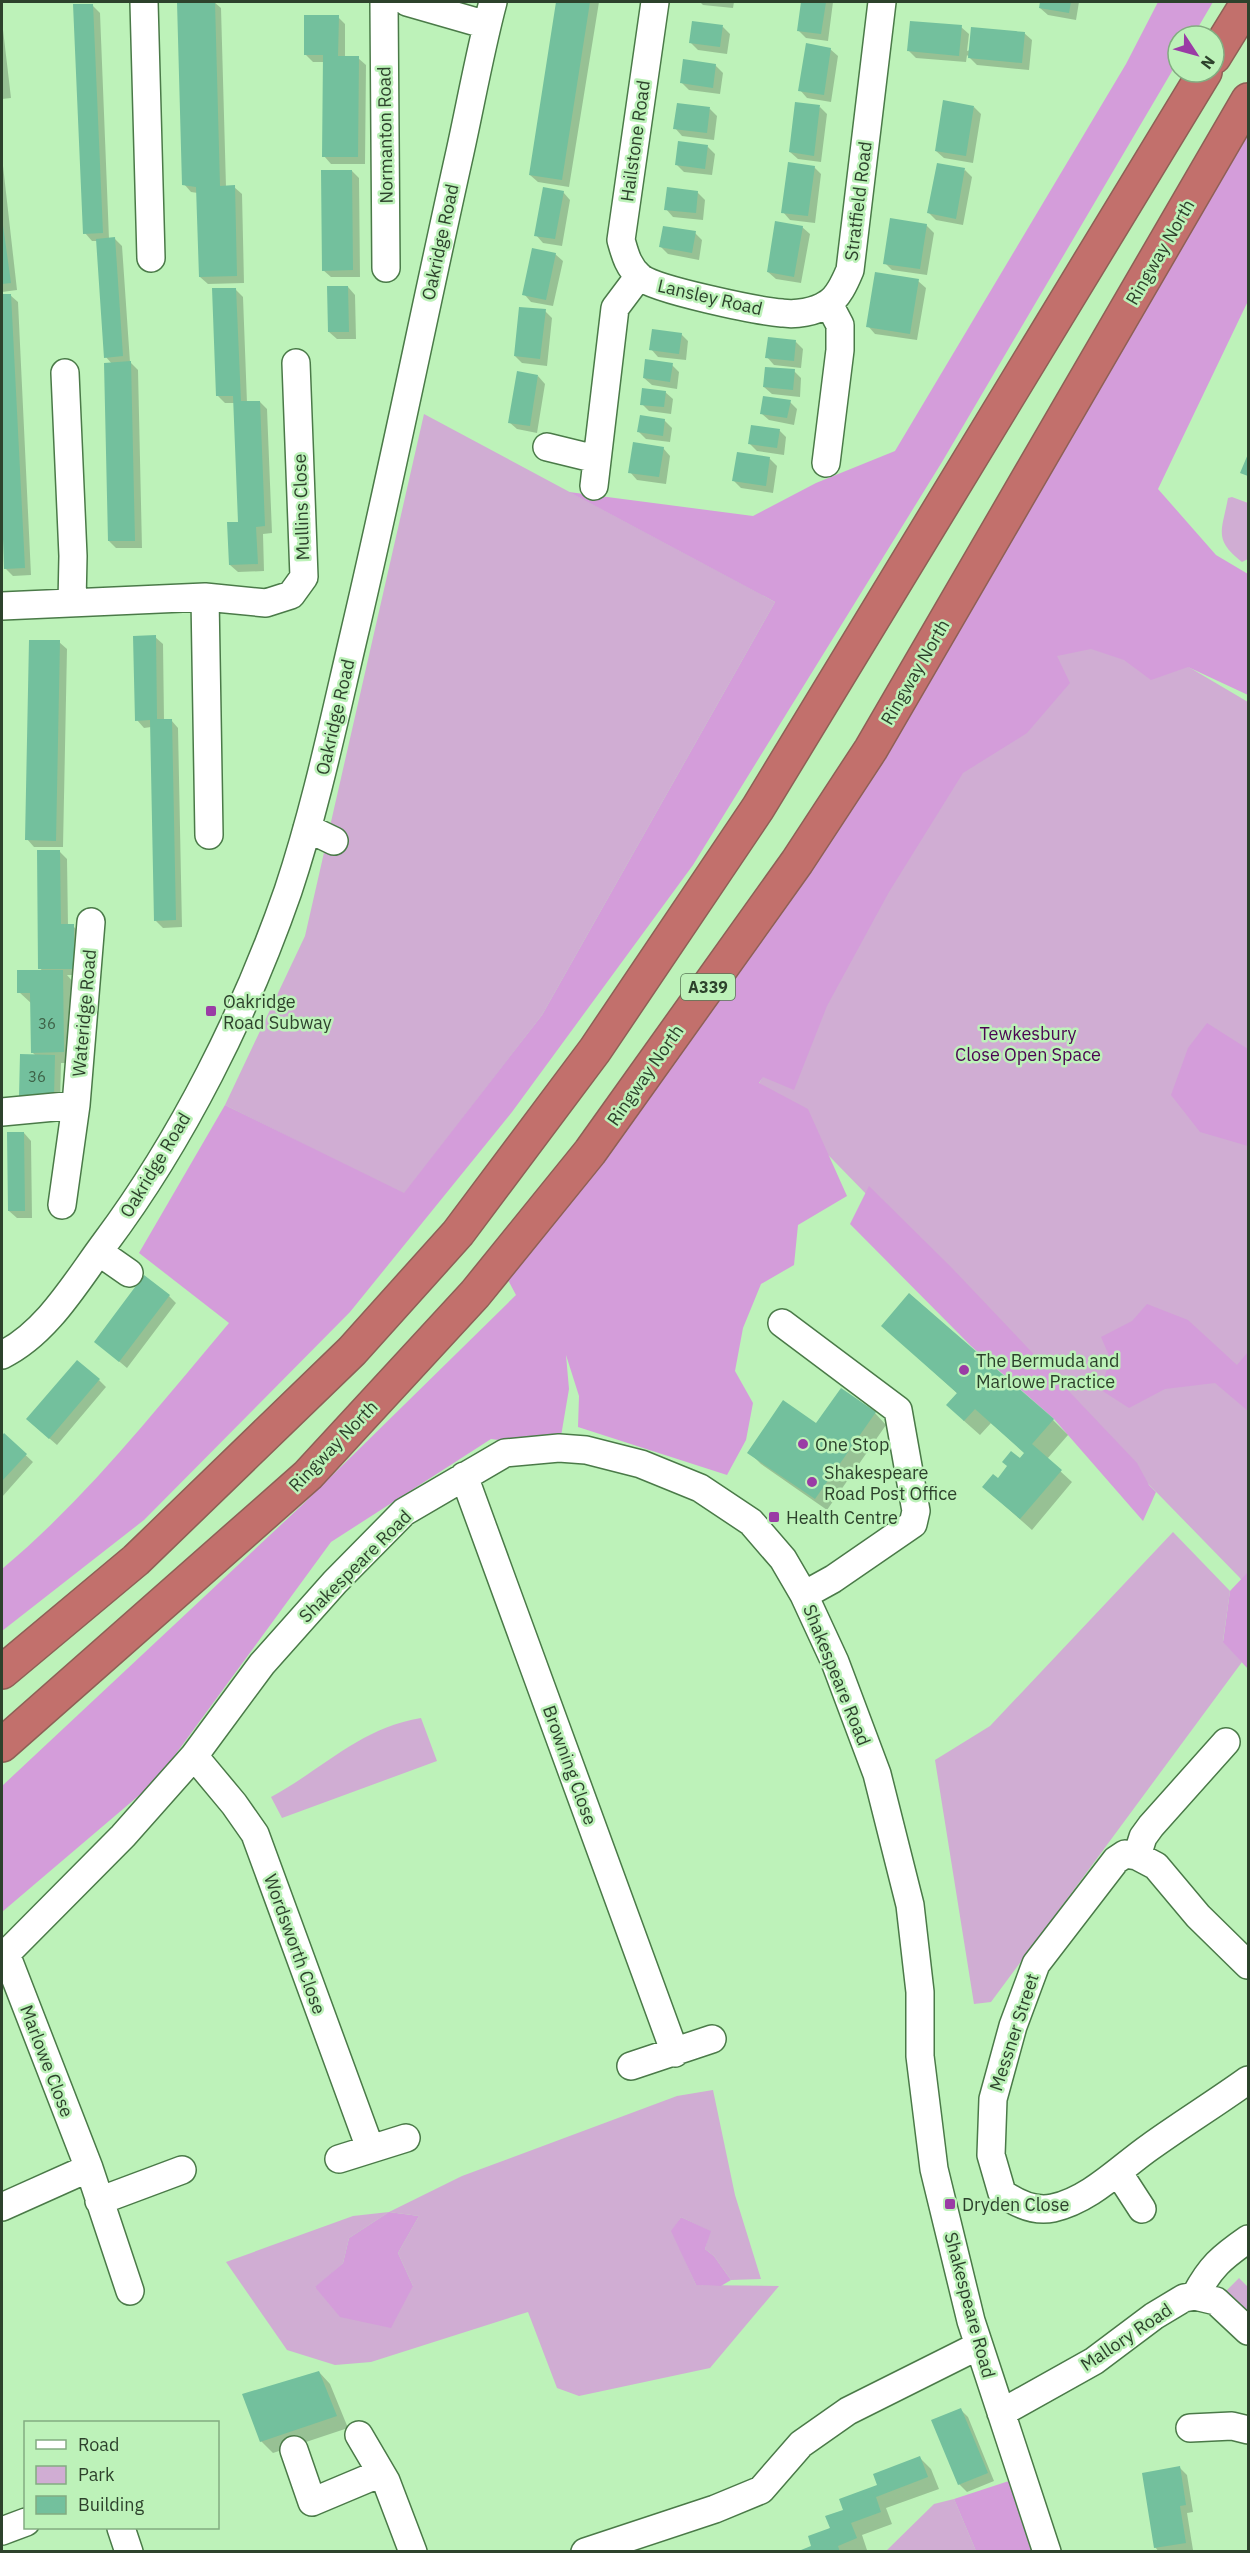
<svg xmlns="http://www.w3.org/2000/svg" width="1250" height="2553" font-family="'IBM Plex Sans',sans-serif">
	<rect width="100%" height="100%" fill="#bdf2b9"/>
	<path fill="#d0add3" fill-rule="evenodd" d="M424,414L775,602L542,1015L404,1194L225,1105L305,936Z
		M1232,497L1248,503V559L1242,562C1213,539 1222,531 1228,498Z
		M1032,616L1170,656L1248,702V1590L1240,1578L759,1084L801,998Z
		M1173,1532L1230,1591L1223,1641L1242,1662L991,2002L974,2004L935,1760L990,1726Z
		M421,1718L437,1761L282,1818L271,1797C323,1769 360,1728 421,1718Z
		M713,2090L735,2195L761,2279L731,2280L714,2256L705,2249L710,2231L681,2217L672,2231L696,2285L779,2286L710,2368L579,2396L557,2388L528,2312L371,2362L335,2365L287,2350L226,2262L353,2216L389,2212L462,2176L677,2096ZM389,2212L419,2216L398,2253L413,2286L315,2288L343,2263L349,2238Z
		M1239,2278L1248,2287V2331L1216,2301Z
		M954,2499L976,2551L885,2552L934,2504Z"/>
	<path fill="#d49dda" d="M1158,2H1213L1193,36H1178V61L942,462L693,865L512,1112L350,1312L144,1520L2,1631V1569C88,1497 157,1408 229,1323L139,1253L225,1105L404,1193L542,1015L775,602L569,492L753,516L816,483L895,451L1126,64Z
		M1248,121V301L1158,489L1216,555L1248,574V695L1188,667L1151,680L1124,660L1091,649L1057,656L1070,683L1027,733L963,773L889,892L827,1006L794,1090L763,1077L759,1083L808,1109L847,1196L798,1225L794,1265L761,1284L743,1328L735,1371L753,1403L746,1440L727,1475L578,1427L579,1396L566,1355L569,1389L559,1448L491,1439L331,1542L156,1781L2,1912V1786L300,1507L516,1295L507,1278L798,890L872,770Z
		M1207,1023L1248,1049V1146L1200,1132L1171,1095L1188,1048Z
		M869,1186L951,1267L1137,1463L1149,1485L1156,1492L1143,1521L1054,1419L971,1346L850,1224Z
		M1147,1304L1188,1320L1237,1365L1248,1352V1411L1215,1383L1165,1389L1129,1408L1101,1390L1110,1358L1101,1337L1132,1321Z
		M1248,1572V1669L1223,1642L1230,1591Z
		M389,2212L419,2216L398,2253L413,2286L391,2328L340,2317L315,2287L343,2263L349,2238Z
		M681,2217L711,2231L705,2249L714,2256L731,2280L721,2286L696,2285L671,2231Z
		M1018,2478L1046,2551H976L954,2499Z"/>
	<path fill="#0003" d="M178,2H214L221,8L226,187H234L242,194L244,283L208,284L200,277L198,193L191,192L184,184Z
		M558,2H599L569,187L538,182L530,175Z
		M700,2H734L733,8L703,5Z
		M802,2H833L828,41L806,38L799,31Z
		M1041,2H1079L1076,20L1048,15L1040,8Z
		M92,5L100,13L109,239H115L122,246L130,362L138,370L142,548H116L109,541L112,364L106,357L97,241H92L85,233Z
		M338,17L345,24V58H358L366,65L365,164H331L324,156L325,62H313L305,54Z
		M2,21L11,98L2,99Z
		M723,27L730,34L727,54L698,50L691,43Z
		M961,27L969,34L967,51L1024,33L1032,40L1029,70L977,65L967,55L966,62L916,58L909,51Z
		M830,49L838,56L831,102L807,98L800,90Z
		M715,65L723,73L720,94L689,90L682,83Z
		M820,107L827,114L821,162L798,159L790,152Z
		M974,107L981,114L973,163L944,158L936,151Z
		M710,109L717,116L714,140L682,136L675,128Z
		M708,147L715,154L712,175L684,172L677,165Z
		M2,157L17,290L2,292Z
		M814,167L821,174L815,223L790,220L783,212Z
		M965,170L972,177L963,225L936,220L929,213Z
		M352,171L359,178L360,277H331L323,270Z
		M563,192L570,200L562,246L543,243L536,235Z
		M697,192L705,200L703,220L673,217L666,209Z
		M926,225L934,233L927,275L892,270L885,263Z
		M802,227L810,234L801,283L776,279L768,272Z
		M695,233L702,240L699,260L668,254L661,247Z
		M555,254L563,261L553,306L531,302L524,294Z
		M918,281L926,288L917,340L875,334L868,326Z
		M348,287L355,295L356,339H337L329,332Z
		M235,289L243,297L247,403L260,402L267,409L272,533L263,534L264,571L238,572L230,565L240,524L235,403H225L218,396Z
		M2,295H10L18,302L31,575L13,576L6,569L2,478Z
		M545,311L552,318L547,366L522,363L515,356Z
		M681,334L688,341L686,360L658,357L651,349Z
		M796,342L803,349L801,368L774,365L767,357Z
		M672,365L679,372L677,389L652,385L644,378Z
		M794,371L801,378L800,397L772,394L764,387Z
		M538,376L545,384L537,433L517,429L509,422Z
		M665,392L673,399L671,414L649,411L642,404Z
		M790,402L797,409L794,425L769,420L761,413Z
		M664,420L672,428L670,442L646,439L639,432Z
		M779,430L786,437L784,455L757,451L750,444Z
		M663,448L670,456L666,484L637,480L630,472Z
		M769,458L777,466L773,493L741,488L734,481Z
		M155,637L163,644L164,720H171L178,728L182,927L163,928L155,920L151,727L144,728L137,720Z
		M59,642L67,649L63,847H34L27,839Z
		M60,852L67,859L68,926H73L80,933L81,975H67L74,983V1063H61L60,1104L28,1103L36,1056L32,1052V1004L19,992L43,972L40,968Z
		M24,1133L31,1141L32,1218H17L9,1211Z
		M169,1296L176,1303L127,1368L96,1342Z
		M883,1326L1053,1420L1068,1435L1047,1459L1072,1482L1032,1530L984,1487L998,1480L1025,1453L991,1423L980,1435L963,1420L958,1394Z
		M99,1380L106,1387L57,1445L35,1426Z
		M875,1413L886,1425L827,1510L761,1464L749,1452L817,1425Z
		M4,1435L33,1462L2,1497V1438Z
		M319,2372L330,2384L348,2428L273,2453L261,2441Z
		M961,2410L968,2417L994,2481L967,2492L959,2484Z
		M920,2458L931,2469L939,2489L886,2508L892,2524L862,2535L867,2550L800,2552L813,2547L845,2511Z
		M1180,2468L1187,2475L1193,2512L1187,2513L1193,2550L1159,2552L1155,2547Z"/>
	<path fill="#73c09d" d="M177,2H215L220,186L235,185L237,276L199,277L196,187L182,185Z
		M556,2H590L562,180L529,175Z
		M801,2H826L821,34L797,31Z
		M1040,2H1071L1069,13L1039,8Z
		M73,4H93L103,233L83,234Z
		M304,15H339L338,56H359L358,157H322L323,55H304Z
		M692,21L723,25L720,47L689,43Z
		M910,21L962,25L959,56L907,51Z
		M971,27L1025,32L1022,63L968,58Z
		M806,43L831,48L824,95L798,91Z
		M683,59L716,64L713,88L680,83Z
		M943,100L974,106L966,156L935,151Z
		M795,102L820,105L814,156L789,152Z
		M677,103L710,107L707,133L673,129Z
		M678,141L708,145L705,169L675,165Z
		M788,162L815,166L808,216L781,213Z
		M937,163L965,168L956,219L927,213Z
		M321,170H352L353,270L322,271Z
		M543,187L564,191L555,239L534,236Z
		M667,187L698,191L696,213L664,210Z
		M2,218L11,283L2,284Z
		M890,218L927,224L920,269L883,264Z
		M775,221L803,226L794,277L767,272Z
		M663,226L696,231L692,253L659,247Z
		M115,237L123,356L104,358L96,239Z
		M532,248L556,253L546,300L522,295Z
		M875,272L919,279L910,334L866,327Z
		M327,286H348L349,332H328Z
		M212,288H236L241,401H260L265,526L256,527L258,564L229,565L227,522H238L233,396H216Z
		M2,294H11L25,568L4,569L2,509Z
		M519,307L546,309L540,359L514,356Z
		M652,329L682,333L679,354L649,350Z
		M768,337L796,340L794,361L765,358Z
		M645,359L673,363L670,382L643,378Z
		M131,361L135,541H108L104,363Z
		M765,367L795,369L793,390L763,387Z
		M517,371L538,375L530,426L508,423Z
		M642,388L666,391L664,407L640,405Z
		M763,396L791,400L787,418L760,414Z
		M640,415L665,419L663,436L637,432Z
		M751,425L780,429L777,448L748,444Z
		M633,442L664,447L659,477L628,473Z
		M737,452L770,457L766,486L732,481Z
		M1248,454V476L1240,473Z
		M156,635L157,719H172L176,920L154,921L150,720L135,721L133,636Z
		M29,640H60L56,841L25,840Z
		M37,850H60L61,924H74V969H38Z
		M17,970H63L64,1052L31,1053L30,993H17Z
		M20,1054L55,1055L54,1097H19Z
		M7,1132H24L25,1211H8Z
		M144,1275L170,1295L119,1362L94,1342Z
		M909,1293L1054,1419L1032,1444L1062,1470L1020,1519L982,1487L993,1474L998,1478L1007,1466L1002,1462L1011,1451L1020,1458L1024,1453L975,1409L964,1421L946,1405L957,1393L881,1326Z
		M77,1360L100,1379L49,1439L26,1419Z
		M841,1388L876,1412L815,1499L747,1453L783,1400L816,1423Z
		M4,1433L27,1454L2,1481V1436Z
		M319,2371L337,2416L260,2442L242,2394Z
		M961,2408L988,2473L958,2485L931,2420Z
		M920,2456L928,2477L876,2497L881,2512L851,2523L857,2538L838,2546L840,2552H796L811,2546L808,2536L830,2528L825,2516L843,2510L839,2499L877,2485L873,2474Z
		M1180,2466L1186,2505L1180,2506L1186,2543L1154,2548L1142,2473Z"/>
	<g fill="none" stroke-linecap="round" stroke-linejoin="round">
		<g stroke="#4a7a48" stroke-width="30">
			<path id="minor" d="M144,2L151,258
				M384,2L386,268
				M407,2L487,25
				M655,2L621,240C625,254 628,267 640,277C656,290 758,311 782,313C796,315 815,312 827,304C838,298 845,282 850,270L882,2
				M65,373L73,556L72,603
				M547,447L596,459
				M826,463L840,350V325L829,304
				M594,486L615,308L639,276
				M205,597L209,835
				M2,606L205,597L266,603L291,595L304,577L296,363
				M307,828L334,841
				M2,1112L76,1105
				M62,1205L76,1105L91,922
				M99,1252L129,1273
				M782,1323L898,1410L916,1511L913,1524L833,1579L804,1595
				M2,1355C47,1333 76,1282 105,1243C182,1140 246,1012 288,891C316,807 334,720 354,635C392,474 424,313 460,152C471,102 480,51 493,2
				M464,1476L675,2053
				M194,1756L234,1804L255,1834L370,2148
				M1137,1856L1143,1837L1151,1826L1226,1742
				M6,1954L89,2168L130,2291
				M2,1958L123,1836L194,1756L262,1664L335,1582L404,1512L505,1453L559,1448L586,1450L641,1464L700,1488L751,1522L783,1559L804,1595L835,1662L877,1774L910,1905L920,1992V2056L934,2169L971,2321L1047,2552
				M1248,1965L1198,1916L1156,1866L1137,1856L1125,1854L1116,1860L1036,1964L1013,2026L993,2099L991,2155L1002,2193C1016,2203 1035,2212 1053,2208C1090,2200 1120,2168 1150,2147C1182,2124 1216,2103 1248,2080
				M631,2066L712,2039
				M339,2159L406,2138
				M1118,2172L1142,2209
				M99,2201L182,2170
				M2,2207L89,2168
				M1195,2296C1210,2267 1222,2257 1248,2239
				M1001,2413L1094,2361L1154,2316L1184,2298L1195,2296L1216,2301L1248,2331
				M1190,2428L1232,2426L1248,2430
				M359,2435L386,2481L413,2552
				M294,2450L312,2502L381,2473
				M121,2528L129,2552
				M2,2531L26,2522
				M585,2552L715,2509L761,2490L801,2444L848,2411L978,2346"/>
		</g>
		<g stroke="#8e6056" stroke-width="36">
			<path id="highway" d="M1214,57L1248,2
				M2,1672L136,1560L352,1351L458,1233L595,1050L758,808L1205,72
				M2,1745L308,1475L475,1294L590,1152L797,862L871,749L1248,100"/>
		</g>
		<use href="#minor" stroke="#fff" stroke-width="27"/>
		<use href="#highway" stroke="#c2706c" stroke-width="33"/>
	</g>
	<g fill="#9a3ca5" stroke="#bdf2b9" stroke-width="2">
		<rect x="205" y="1005" width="12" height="12" rx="3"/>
		<circle cx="964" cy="1370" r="6"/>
		<circle cx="803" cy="1444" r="6"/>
		<circle cx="812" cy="1482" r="6"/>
		<rect x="768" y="1511" width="12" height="12" rx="3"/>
		<rect x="944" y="2198" width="12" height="12" rx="3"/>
	</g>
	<g text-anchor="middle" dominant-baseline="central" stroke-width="5" stroke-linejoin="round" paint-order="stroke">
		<g font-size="15" fill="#3e6248">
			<text x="47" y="1023">36</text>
			<text x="37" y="1076">36</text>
		</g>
		<rect fill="#bdf2b9" stroke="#587756" stroke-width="1.5" x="681" y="974" width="54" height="26" rx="4.5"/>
		<g font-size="16" font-weight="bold" fill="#2d422c">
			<text x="708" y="987">A339</text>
		</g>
		<g font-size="18" fill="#2d422c" stroke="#bdf2b9">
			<text transform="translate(385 135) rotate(-91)">Normanton Road</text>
			<text transform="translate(635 141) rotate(-82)">Hailstone Road</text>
			<text transform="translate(858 201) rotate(-83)">Stratfield Road</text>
			<text transform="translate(440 242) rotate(-78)">Oakridge Road</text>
			<text transform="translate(1160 252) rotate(-60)">Ringway North</text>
			<text transform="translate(710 297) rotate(13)">Lansley Road</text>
			<text transform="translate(301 507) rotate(-92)">Mullins Close</text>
			<text transform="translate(915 672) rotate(-60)">Ringway North</text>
			<text transform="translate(335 717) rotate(-77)">Oakridge Road</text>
			<text transform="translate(84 1013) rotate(-85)">Wateridge Road</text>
			<text transform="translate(645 1075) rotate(-55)">Ringway North</text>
			<text transform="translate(155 1165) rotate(-59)">Oakridge Road</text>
			<text transform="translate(333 1446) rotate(-46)">Ringway North</text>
			<text transform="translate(355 1566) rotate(-45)">Shakespeare Road</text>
			<text transform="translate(837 1675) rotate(68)">Shakespeare Road</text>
			<text transform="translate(570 1765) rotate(70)">Browning Close</text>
			<text transform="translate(295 1944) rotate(70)">Wordsworth Close</text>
			<text transform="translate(1014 2032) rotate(-72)">Messner Street</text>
			<text transform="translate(47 2061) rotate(69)">Marlowe Close</text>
			<text transform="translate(970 2305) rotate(75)">Shakespeare Road</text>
			<text transform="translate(1126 2337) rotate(-34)">Mallory Road</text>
		</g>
		<g font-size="18" fill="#2d422c" stroke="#bdf2b9" text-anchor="start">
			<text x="223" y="1001">Oakridge<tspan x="223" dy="21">Road Subway</tspan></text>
			<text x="976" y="1360">The Bermuda and<tspan x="976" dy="21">Marlowe Practice</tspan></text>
			<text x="815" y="1444">One Stop</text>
			<text x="824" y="1472">Shakespeare<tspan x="824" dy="21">Road Post Office</tspan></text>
			<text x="786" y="1517">Health Centre</text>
			<text x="962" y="2204">Dryden Close</text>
		</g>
		<g font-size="18" fill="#4b0452" stroke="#bdf2b9">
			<text x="1028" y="1033">Tewkesbury<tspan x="1028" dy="21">Close Open Space</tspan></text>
		</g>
	</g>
	<rect width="1250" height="2553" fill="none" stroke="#2d422c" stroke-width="6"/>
	<rect x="24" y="2421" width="195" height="108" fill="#bdf2b9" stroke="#83ac81" stroke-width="1.5"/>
	<rect x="36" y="2440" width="30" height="9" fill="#ffffff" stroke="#83ac81" stroke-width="1.5"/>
	<text x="78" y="2451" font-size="18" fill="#2d422c">Road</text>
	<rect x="36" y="2466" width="30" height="18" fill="#d0add3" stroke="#83ac81" stroke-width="1.5"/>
	<text x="78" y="2481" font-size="18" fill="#2d422c">Park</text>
	<rect x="36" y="2496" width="30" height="18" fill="#73c09d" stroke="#83ac81" stroke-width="1.5"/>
	<text x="78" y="2511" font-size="18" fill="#2d422c">Building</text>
	<g transform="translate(1196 54) rotate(126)"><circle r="28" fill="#bdf2b9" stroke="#83ac81" stroke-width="1.5"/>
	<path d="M0-4.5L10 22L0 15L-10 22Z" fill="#9a3ca5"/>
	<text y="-9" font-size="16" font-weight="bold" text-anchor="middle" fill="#2d422c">N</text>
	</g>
</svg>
